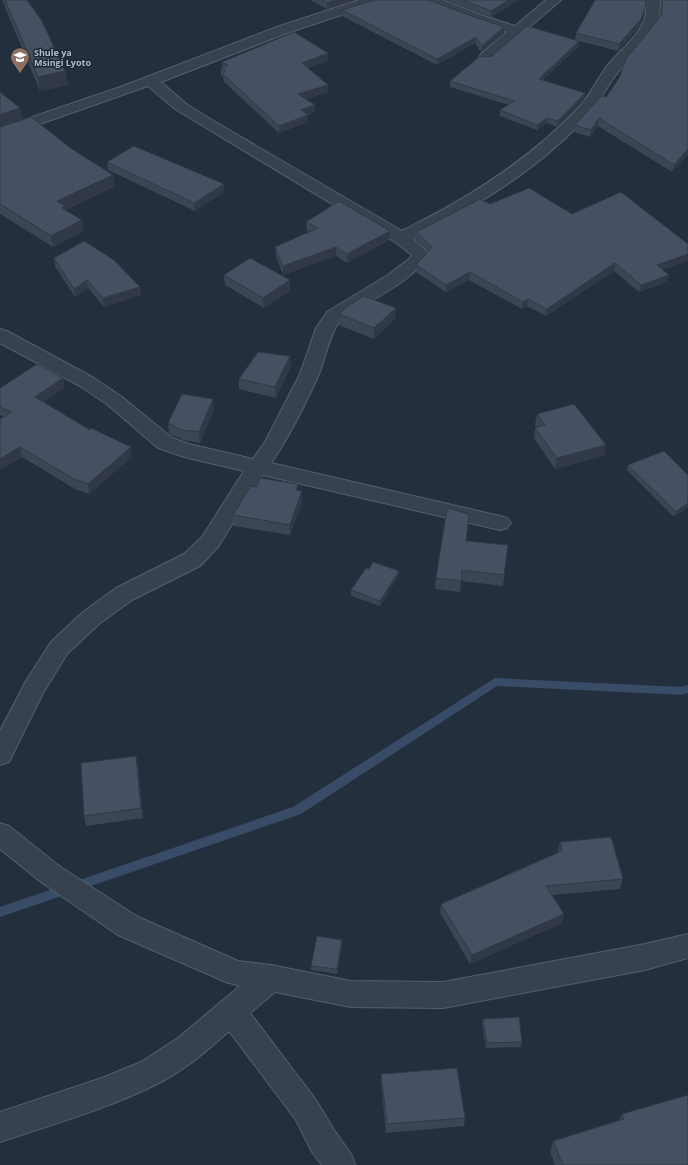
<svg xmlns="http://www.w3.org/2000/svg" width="688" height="1165" font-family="'Open Sans',sans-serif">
	<rect width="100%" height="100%" fill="#242f3e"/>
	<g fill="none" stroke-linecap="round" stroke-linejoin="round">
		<path fill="#394c67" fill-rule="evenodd" d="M495,678L682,687L688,685V693L682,695L497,686L301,814L0,917V907L293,807Z"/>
		<g stroke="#565f6c" stroke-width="2">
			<path id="minor" d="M359,0H380L378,3L287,33L161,82L185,103L212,120L402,231C467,199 530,160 580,106C591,94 598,78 607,66C619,51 637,38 644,21C647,15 646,6 646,0H660L659,20L655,27C644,43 630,56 618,72C608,84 601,100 591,112C542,167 478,206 413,239L430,254C409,285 370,299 340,320C329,336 326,356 319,374C306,403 289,437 271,463L500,516L507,518L511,523L507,528L500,530L263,475L218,547L200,566L132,600L99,624L67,654L43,693L9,762L0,765V731L26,681L51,642L83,612L116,588L184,554L202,537L244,471L184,457L158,448L108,405L80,386L0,343V329L7,331L94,378L122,397L172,438L189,444L253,459L265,442L300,374L316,328L327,312L388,275L409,259L412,255L395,242L175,109L148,86L0,138V128L123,86L277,27Z
				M423,0H442L481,15L515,26L546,0H561L491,60L486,61L481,60L479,57L481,54L507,32L471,21L425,3Z
				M0,823L9,826L59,866L138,917L238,961L271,965L351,981L443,982L645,944L688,934V958L645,970L443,1008L351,1007L275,992L250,1013L316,1100L334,1130L351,1154L355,1165H322L312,1152L296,1120L229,1031C208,1050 186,1069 161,1082C110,1108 54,1124 0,1142V1112L102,1078L141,1062L178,1038L240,986L226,982L118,935L41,882L0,849Z"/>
		</g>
		<use href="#minor" fill="#38414e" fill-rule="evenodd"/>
	</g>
	<path fill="#3b4654" d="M2,0H27L65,71L68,85L40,91Z
		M310,0H354L327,9Z
		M446,0H518L491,17Z
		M661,0H688V155L672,172L598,126L590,137L574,132L575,125L606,97L657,21L661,15Z
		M645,9L644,16L640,26L618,51L579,41V46L543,80L585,93L584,98L557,127L547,123L537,130L500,116V110L509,105L450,87V81L486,57L575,40L576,33Z
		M342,10L504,33L481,52L475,43L437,65L342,16Z
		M328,53V61L308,68L328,85V92L306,99L315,112L308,115V122L279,133L224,82L223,77L221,76V68H222V62Z
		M0,127L72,149L113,175L115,186L66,210L84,231L53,247L0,214Z
		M107,162L224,184V192L195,211L108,170Z
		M490,204L663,270L667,282L639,292L614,271L546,316L527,306L522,309L469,280L446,292L416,272V265L428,251L416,239V232Z
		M306,222L390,231L389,240L347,263L336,256L283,275L276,256L275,247L309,232L307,231Z
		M54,258L141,295L104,307L88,288L75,297L55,266Z
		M224,275L290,280V291L264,308L225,285Z
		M396,308L395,319L374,339L339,325V314Z
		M290,356L291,366L276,398L239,389V379Z
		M63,378L64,388L44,402L132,457L89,494L75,489L22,457L0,470V419L4,417L0,415V388Z
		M214,409L200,443L183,440L169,434L168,423Z
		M537,414L604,456L555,469L534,438L535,428L537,427L535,425Z
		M628,465L688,475L674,517L627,470Z
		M298,484V491L302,502L290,535L234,526L233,515L257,487Z
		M468,524L466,541L508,545L503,586L461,581L460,592L435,589L436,578Z
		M369,569L399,571L398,577L380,606L351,596V590Z
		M136,756L138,766L143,818L86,826L84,816Z
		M560,842L623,879L620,889L552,895L564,914L562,923L470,964L440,913L441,904L558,852Z
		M342,945L337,974L311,970V966Z
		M483,1019L522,1042L521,1047L486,1048L482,1023Z
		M381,1074L465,1118L464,1126L386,1133L381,1083Z
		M622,1114L688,1165H555L550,1152L553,1141L619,1120Z"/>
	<path fill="#303945" d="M336,0H354L327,9V3Z
		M509,0H518L491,17V11Z
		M645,9L644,16L640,26L618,51L619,44Z
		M504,27V33L481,52L482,46Z
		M476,37L475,43L437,65V59Z
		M579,41V46L539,84V79Z
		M328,53V61L302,70V63Z
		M65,71L68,85L40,91L38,77Z
		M328,85V92L298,101V94Z
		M585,93L584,98L557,127L558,121Z
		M315,105V112L301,117V110Z
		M20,108L22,119L0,127V115Z
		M308,115V122L279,133V126Z
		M547,118V123L537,130V125Z
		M599,118L598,126L590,137L591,130Z
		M688,149V155L672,172L674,165Z
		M113,175L115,186L66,210L67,217L57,201Z
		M224,184V192L195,211L194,203Z
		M82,220L84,231L53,247L51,236Z
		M390,231L389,240L347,263V254Z
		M336,247V256L283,275V266Z
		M688,254V261L656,272L657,265Z
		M615,263L614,271L546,316L547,309Z
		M470,272L469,280L446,292V285Z
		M669,275L667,282L639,292L641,285Z
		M87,280L88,288L75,297L74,289Z
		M290,280V291L264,308L263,298Z
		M140,287L141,295L104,307L103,298Z
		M528,299L527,306L522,309L523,302Z
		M396,308L395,319L374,339V328Z
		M290,356L291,366L276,398L275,387Z
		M63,378L64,388L37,407L35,397Z
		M213,399L214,409L200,443L199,432Z
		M606,445L604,456L555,469L557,458Z
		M20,447L22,457L0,470V459Z
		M131,447L132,457L89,494L88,484Z
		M298,484V495L296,490Z
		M302,491V502L290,535V525Z
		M688,503V508L674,517L676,512Z
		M399,571L398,577L380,606V601Z
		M136,756L138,766L143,818L141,808Z
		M564,914L562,923L470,964L472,955Z
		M342,940V945L337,974V969Z"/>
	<path fill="#455162" stroke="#303945" d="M5,0H27L42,21L65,71L38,77Z
		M322,0H336L327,3Z
		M374,0H429L471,16L504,27L482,46L476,37L437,59L342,10Z
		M463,0H509L491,11Z
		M595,0H646L645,9L641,19L619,44L576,33Z
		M662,0H688V149L674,165L599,118L591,130L575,125L601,96L606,97L619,78L626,59L657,21L662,13Z
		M527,26L579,41L539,79L585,93L558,121L547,118L537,125L500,110L514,101L450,81L480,56L486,57L492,56Z
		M294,32L328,53L302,63L328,85L298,94L315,105L301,110L308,115L279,126L223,74L226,71L221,68L228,65L222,62Z
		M0,92L20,108L0,115Z
		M31,117L72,149L113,175L57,201L65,206L62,208L82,220L51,236L0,204V127Z
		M134,146L224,184L194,203L107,162Z
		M529,188L572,214L621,192L688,244V254L657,265L669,275L641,285L615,263L547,309L528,299L523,302L470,272L446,285L416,265L432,247L416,232L480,199L490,204Z
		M339,201L390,231L347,254L336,247L283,266L275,247L318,228L306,222Z
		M84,241L114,260L140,287L103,298L87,280L74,289L54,258Z
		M250,258L290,280L263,298L224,275Z
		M364,296L396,308L374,328L339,314L348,306Z
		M258,352L290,356L275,387L239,379Z
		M37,364L63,378L35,397L90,430L91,428L131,447L88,484L74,479L20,447L0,459V419L12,412L0,407V388Z
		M182,394L213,399L199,432L182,430L168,423Z
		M574,404L606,445L557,458L535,428L545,425L537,414Z
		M664,451L688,475V503L676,512L628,465Z
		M260,478L298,484L296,490L302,491L290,525L233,515L251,486L257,487Z
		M447,508L469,514L466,541L508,545L504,575L462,570L461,581L436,578Z
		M373,562L399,571L380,601L351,590L366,568L369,569Z
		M136,756L141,808L84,816L81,763Z
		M611,837L623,879L546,886L564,914L472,955L441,904L562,851L560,842Z
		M317,936L342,940L337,969L311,966Z
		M519,1017L522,1042L487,1043L483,1019Z
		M457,1068L465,1118L387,1124L381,1074Z
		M688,1095V1165H563L553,1141L624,1119L622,1114Z"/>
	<defs>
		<g id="school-pin" transform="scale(1)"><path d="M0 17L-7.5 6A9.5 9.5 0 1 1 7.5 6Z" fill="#8d6e63" stroke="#1d2633"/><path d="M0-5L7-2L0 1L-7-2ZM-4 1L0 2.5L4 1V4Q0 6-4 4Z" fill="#fff"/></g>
	</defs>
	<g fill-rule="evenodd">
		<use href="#school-pin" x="20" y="57"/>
	</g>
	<g text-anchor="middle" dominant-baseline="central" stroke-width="3" stroke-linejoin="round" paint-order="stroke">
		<g font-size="9" font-weight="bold" fill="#b4bcc9" stroke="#1d2633" text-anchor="start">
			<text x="34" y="52">Shule ya<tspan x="34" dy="10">Msingi Lyoto</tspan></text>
		</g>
	</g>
</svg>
